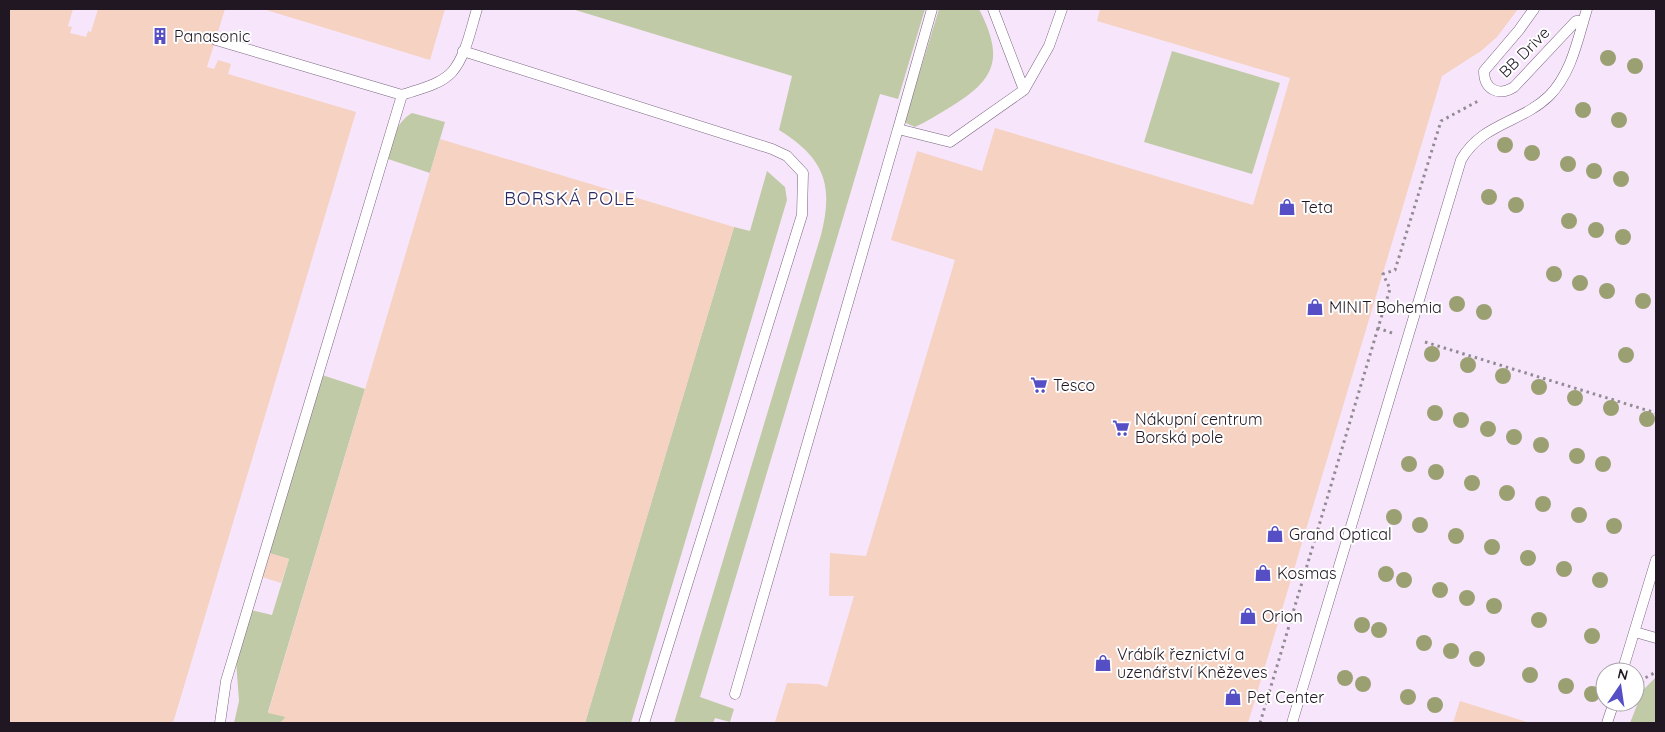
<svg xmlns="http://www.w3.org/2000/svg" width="1665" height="732" font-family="Quicksand,sans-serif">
	<rect width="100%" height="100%" fill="#fcf7fd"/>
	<path fill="#f7e6fb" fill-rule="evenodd" d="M9,9H1656V723H9ZM1605,672H1635V702H1605Z"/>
	<path fill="#c0caa6" d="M572,9H925L898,99L880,94L700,697L734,709L730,722L715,718L713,723H674L821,235C834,184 824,158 779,130L792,76Z
		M939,9H979C1003,56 998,78 952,106C940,113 928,121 915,127L906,123V117Z
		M1172,51L1280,83L1252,174L1144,142Z
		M412,113L445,122L430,173L388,159C393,140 394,124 412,113Z
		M767,171L785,187L787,200L631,723H585L734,227L750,231Z
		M322,375L365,389L268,712L286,717L280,723H234L239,701L236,660L251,610L272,615L289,559L269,553Z
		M1656,677V723H1630L1643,690Z"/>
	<path fill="#f5d2c1" d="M9,9H73L68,26L72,27L70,33L86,37L88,31L91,32L98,9H225L207,67L214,69L218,60L231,64L228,74L356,112L173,723H9Z
		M263,9H445L430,60Z
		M1100,9H1518L1497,37L1481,51L1442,76L1248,723L775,722L787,683L818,684L827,687L854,596H829L830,553L866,556L955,260L891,240L917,151L982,171L995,128L1253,205L1290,78L1097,21Z
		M440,139L734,227L585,723H280L286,717L268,713Z
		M269,553L289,559L281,583L262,577Z
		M1460,701L1530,723H1453Z"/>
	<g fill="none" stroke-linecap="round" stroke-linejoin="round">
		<g stroke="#79647e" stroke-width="11">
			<path id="lane" d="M993,9L1024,90
				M1534,9L1519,30L1484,71C1484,89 1498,97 1514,87L1576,21H1583
				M216,40L402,95
				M463,51L772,149L787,156L803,173L802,215L644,723
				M898,129L932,9
				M1635,632L1656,638
				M1622,672L1656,560
				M735,694L898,129L950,142L1024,90L1049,46L1062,9
				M220,723L226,681L402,95C419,89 440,85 452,72C466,56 471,28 477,9
				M1292,723L1461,160C1482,123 1521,123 1549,96C1572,73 1578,38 1587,9
				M1607,723L1614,702"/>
		</g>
		<path stroke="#928b93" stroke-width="3" stroke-dasharray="2.5 4" stroke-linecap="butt" d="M1392,333L1378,328L1390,289L1383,274L1395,270L1441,121L1480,100
			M1425,342L1656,413
			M1635,694L1645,678L1656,672
			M1260,723L1378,328"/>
		<use href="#lane" stroke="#fff" stroke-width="10"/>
	</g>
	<g fill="#9ba072">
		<circle cx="1608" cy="58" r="8"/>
		<circle cx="1635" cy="66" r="8"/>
		<circle cx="1583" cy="110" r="8"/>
		<circle cx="1619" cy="120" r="8"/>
		<circle cx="1505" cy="145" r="8"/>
		<circle cx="1532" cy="153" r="8"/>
		<circle cx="1568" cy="164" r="8"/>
		<circle cx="1594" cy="171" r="8"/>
		<circle cx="1621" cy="179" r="8"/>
		<circle cx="1489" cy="197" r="8"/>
		<circle cx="1516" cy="205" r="8"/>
		<circle cx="1569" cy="221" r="8"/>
		<circle cx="1596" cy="230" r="8"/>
		<circle cx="1623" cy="237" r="8"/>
		<circle cx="1554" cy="274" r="8"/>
		<circle cx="1580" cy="283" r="8"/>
		<circle cx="1607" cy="291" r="8"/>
		<circle cx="1643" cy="301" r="8"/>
		<circle cx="1457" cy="304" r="8"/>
		<circle cx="1484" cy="312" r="8"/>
		<circle cx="1432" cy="354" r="8"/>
		<circle cx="1626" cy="355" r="8"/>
		<circle cx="1468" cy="365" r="8"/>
		<circle cx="1503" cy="376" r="8"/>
		<circle cx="1539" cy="387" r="8"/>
		<circle cx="1575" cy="398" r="8"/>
		<circle cx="1611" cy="408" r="8"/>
		<circle cx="1435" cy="413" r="8"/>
		<circle cx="1647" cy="419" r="8"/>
		<circle cx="1461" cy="420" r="8"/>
		<circle cx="1488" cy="429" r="8"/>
		<circle cx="1514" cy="437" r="8"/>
		<circle cx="1541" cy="445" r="8"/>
		<circle cx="1577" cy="456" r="8"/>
		<circle cx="1409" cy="464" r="8"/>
		<circle cx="1603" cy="464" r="8"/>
		<circle cx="1436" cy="472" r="8"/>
		<circle cx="1472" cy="483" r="8"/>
		<circle cx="1507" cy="493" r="8"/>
		<circle cx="1543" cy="504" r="8"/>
		<circle cx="1579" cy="515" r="8"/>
		<circle cx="1394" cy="517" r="8"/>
		<circle cx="1420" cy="525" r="8"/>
		<circle cx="1614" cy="526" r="8"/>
		<circle cx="1456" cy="536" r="8"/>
		<circle cx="1492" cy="547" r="8"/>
		<circle cx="1528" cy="558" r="8"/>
		<circle cx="1564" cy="569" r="8"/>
		<circle cx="1386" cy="574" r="8"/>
		<circle cx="1404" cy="580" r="8"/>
		<circle cx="1600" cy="580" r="8"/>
		<circle cx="1440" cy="590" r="8"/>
		<circle cx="1467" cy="598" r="8"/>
		<circle cx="1494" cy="606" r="8"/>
		<circle cx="1539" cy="620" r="8"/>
		<circle cx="1362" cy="625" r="8"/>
		<circle cx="1379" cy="630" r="8"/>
		<circle cx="1592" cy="636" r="8"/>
		<circle cx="1424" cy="643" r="8"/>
		<circle cx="1451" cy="651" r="8"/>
		<circle cx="1477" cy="659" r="8"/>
		<circle cx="1530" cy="675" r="8"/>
		<circle cx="1345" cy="678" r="8"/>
		<circle cx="1363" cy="684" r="8"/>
		<circle cx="1566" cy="686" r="8"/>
		<circle cx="1592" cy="694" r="8"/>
		<circle cx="1408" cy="697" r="8"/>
		<circle cx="1435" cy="705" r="8"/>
	</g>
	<defs>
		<g id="building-bare" transform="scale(1.35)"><path d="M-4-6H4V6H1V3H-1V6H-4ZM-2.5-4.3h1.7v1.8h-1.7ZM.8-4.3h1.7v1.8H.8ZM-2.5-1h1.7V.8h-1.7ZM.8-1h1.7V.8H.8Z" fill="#564ec5" stroke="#fff" stroke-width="2.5" paint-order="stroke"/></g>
		<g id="shop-bare" transform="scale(1.35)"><path d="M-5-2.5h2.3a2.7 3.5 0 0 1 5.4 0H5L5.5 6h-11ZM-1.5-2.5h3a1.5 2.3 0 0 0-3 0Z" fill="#564ec5" stroke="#fff" stroke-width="2.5" paint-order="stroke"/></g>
		<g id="supermarket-bare" transform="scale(1.35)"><path d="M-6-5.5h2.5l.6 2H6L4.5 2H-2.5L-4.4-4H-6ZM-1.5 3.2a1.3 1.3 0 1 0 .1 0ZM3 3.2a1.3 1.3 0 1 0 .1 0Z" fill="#564ec5" stroke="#fff" stroke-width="2.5" paint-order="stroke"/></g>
	</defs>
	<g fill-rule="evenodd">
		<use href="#building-bare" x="160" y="36"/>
		<use href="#shop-bare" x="1287" y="207"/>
		<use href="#shop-bare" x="1315" y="307"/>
		<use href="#supermarket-bare" x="1039" y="385"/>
		<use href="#supermarket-bare" x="1121" y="428"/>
		<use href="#shop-bare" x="1275" y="534"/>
		<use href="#shop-bare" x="1263" y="573"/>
		<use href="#shop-bare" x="1248" y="616"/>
		<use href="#shop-bare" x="1103" y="663"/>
		<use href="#shop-bare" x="1233" y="697"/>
	</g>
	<g text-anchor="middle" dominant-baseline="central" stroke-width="4" stroke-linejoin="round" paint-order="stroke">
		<g font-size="16" fill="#201722" stroke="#fff" text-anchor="start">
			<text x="174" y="36">Panasonic</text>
			<text x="1301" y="207">Teta</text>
			<text x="1329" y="307">MINIT Bohemia</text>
			<text x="1053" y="385">Tesco</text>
			<text x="1135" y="419">Nákupní centrum<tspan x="1135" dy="18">Borská pole</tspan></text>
			<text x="1289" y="534">Grand Optical</text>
			<text x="1277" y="573">Kosmas</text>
			<text x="1262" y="616">Orion</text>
			<text x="1117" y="654">Vrábík řeznictví a<tspan x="1117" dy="18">uzenářství Kněževes</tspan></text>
			<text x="1247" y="697">Pet Center</text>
		</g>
		<g font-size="16" fill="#201722" stroke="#fff">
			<text transform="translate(1524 52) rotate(-45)">BB Drive</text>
		</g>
		<g font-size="18" letter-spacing="1" fill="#292660" stroke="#fff">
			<text x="570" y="198">BORSKÁ POLE</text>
		</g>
	</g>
	<rect width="1665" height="732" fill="none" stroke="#201722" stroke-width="20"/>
	<g transform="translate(1620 687) rotate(13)"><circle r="24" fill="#ffffff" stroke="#a6a2a7"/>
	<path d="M0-4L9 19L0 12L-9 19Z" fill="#564ec5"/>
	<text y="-8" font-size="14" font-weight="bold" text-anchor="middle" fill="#201722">N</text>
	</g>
</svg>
